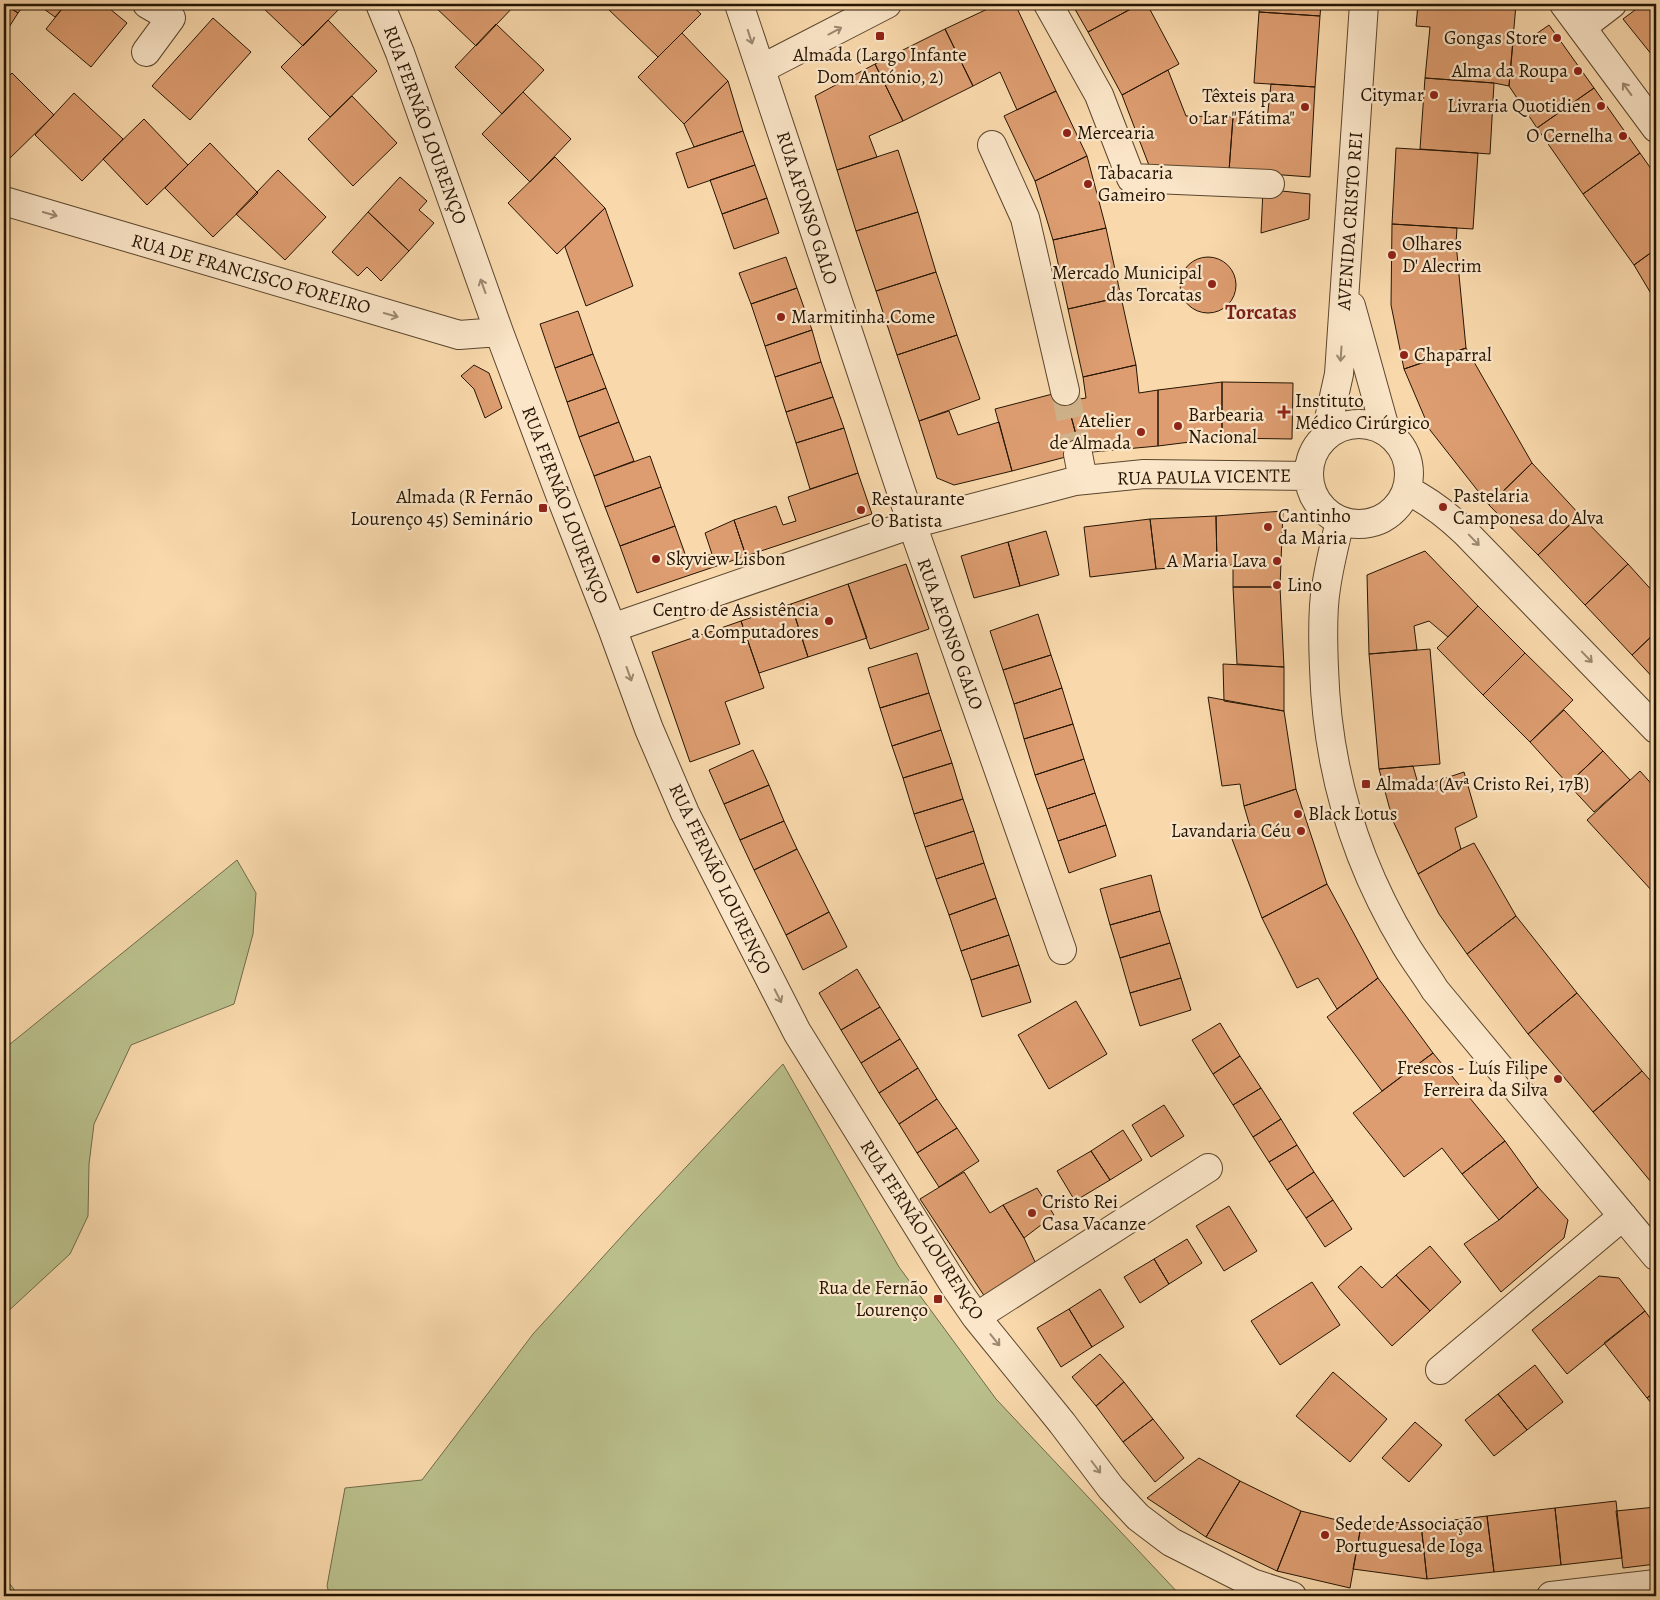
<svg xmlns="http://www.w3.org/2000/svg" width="1660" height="1600" font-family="Alegreya,serif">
	<rect width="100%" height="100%" fill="#f9d9ac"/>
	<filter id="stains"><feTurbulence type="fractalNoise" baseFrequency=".004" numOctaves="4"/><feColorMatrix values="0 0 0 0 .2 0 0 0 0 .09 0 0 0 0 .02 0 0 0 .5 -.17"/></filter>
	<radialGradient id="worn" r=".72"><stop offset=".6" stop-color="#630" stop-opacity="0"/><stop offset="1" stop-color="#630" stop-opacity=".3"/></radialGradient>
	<path fill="#bac08c" stroke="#706a48" d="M237,860L256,893L253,934L234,1004L131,1045L94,1124L89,1164L88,1216L70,1254L4,1315V1049Z
		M783,1064L899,1267L996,1399L1181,1596H330L327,1586L345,1488L422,1480L533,1334L640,1216Z
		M4,1576L19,1596H4Z"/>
	<path fill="#dd9d70" stroke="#251503" d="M4,4H25L18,13Z
		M4,4L18,13L4,35Z
		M37,4H66L55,17Z
		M66,4H104L127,23L91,67L46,29Z
		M259,4H344L303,46Z
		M432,4H516L476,46Z
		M610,4H690L701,14L658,57L607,8Z
		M998,4H1015L1056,91L1017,110L1000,72L973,86L945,29Z
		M1072,4H1140L1088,32Z
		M1140,4H1147L1179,64L1122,95L1088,32Z
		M1260,4H1321L1320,16L1259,12Z
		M1418,4H1516L1509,86L1494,83L1425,78L1430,27L1416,26Z
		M1643,4H1656V60L1623,19Z
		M1259,12L1320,16L1315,87L1254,83Z
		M213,18L251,52L190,120L152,86Z
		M328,20L377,71L330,117L281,67Z
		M496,24L544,70L502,114L455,67Z
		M1549,25L1594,88L1537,128L1509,86L1513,42L1526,41Z
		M945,29L973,86L903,121L875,64Z
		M682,33L728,81L684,124L638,77Z
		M875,64L903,121L869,136L877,157L837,170L815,96Z
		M1168,70L1186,116L1233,117L1229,171L1150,168L1122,95Z
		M12,73L54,115L7,161L4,157V81Z
		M1425,78L1494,83L1490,154L1420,149Z
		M728,81L743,131L694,147L684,124Z
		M1271,84L1315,87L1310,177L1229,171L1233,117L1267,120Z
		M1594,88L1640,153L1583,194L1537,128Z
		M1056,91L1087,156L1035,181L1004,116Z
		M523,92L571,139L530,182L482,134Z
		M74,93L123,139L82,181L35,135Z
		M352,96L397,143L353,186L308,139Z
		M144,119L188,165L147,205L103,159Z
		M743,131L755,165L688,188L676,153Z
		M210,143L258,193L213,237L165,188Z
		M1396,148L1478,153L1473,229L1392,224Z
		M898,150L918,212L856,231L837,170Z
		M1640,153L1656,176V249L1634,265L1583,194Z
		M1087,156L1106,228L1053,240L1035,181Z
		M555,157L605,208L557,254L508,203Z
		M755,165L767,198L722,214L710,180Z
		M278,170L326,217L285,260L236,214Z
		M400,177L427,201L419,210L434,223L409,251L368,212Z
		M1263,189L1310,194L1309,219L1261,233Z
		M767,198L779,233L734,249L722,214Z
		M605,208L633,286L586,306L565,247Z
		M368,212L409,251L381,281L367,267L358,276L332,252Z
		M918,212L936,272L876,291L856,231Z
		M1392,224L1457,228L1456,243L1466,348L1404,369L1391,305Z
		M1106,228L1121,297L1068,309L1053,240Z
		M1656,249V302L1634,265Z
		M786,257L797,288L751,304L739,273Z
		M1180 285a28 28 0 1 1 56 0a28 28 0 1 1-56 0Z
		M936,272L957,335L897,355L876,291Z
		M797,288L812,330L765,346L751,304Z
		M1121,297L1136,365L1083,377L1068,309Z
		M578,311L593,354L555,368L540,324Z
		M812,330L821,362L775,377L765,346Z
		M957,335L980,399L919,421L897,355Z
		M1466,348L1532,463L1489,505L1430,430L1404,369Z
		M593,354L606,388L567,402L555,368Z
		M821,362L833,397L786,412L775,377Z
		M474,365L489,373L502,408L485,418L474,389L461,376Z
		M1136,365L1139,393L1158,390V446L1081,453L1067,401L1086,398L1083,377Z
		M1222,382L1293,383L1292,439L1222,438Z
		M1222,382V438L1158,446V390Z
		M606,388L619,422L579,437L567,402Z
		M1064,391L1081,453L1012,471L995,409Z
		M833,397L844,428L796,443L786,412Z
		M949,411L958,435L999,422L1012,471L954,485L937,478L919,421Z
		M619,422L634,461L594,476L579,437Z
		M844,428L858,473L810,489L796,443Z
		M650,456L661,487L605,507L594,476Z
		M1532,463L1580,515L1538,555L1489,505Z
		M858,473L872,514L746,556L734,520L776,506L783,525L796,521L788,497Z
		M661,487L675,526L620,546L605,507Z
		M1283,511L1280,587H1233V565H1217L1216,516Z
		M1580,515L1628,564L1585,605L1538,555Z
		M1216,516L1217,565L1156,569L1150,519Z
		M1150,519L1156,569L1090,577L1084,527Z
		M734,520L746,556L637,593L620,546L675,526L688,562L712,554L705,533Z
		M1046,531L1059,575L1020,586L1008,542Z
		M1008,542L1020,586L974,598L961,556Z
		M1425,551L1478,606L1448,637L1429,621L1414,626L1417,650L1369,654L1367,575Z
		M906,564L929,629L870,649L848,584Z
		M1628,564L1656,595V632L1632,655L1585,605Z
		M848,584L867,638L808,657L791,604Z
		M1233,587H1280L1284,667L1237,664Z
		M791,604L808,657L759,673L741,621Z
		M1478,606L1525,653L1483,695L1437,648Z
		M1038,614L1051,655L1003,670L990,631Z
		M741,621L764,688L725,702L740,744L690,762L652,652Z
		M1656,632V681L1632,655Z
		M1430,649L1440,764L1379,769L1369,654Z
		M917,653L929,693L880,708L868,668Z
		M1525,653L1573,700L1530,742L1483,695Z
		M1051,655L1062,688L1014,704L1003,670Z
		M1223,664L1284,667V711L1224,701Z
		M1062,688L1073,724L1024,739L1014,704Z
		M929,693L941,730L892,746L880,708Z
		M1208,697L1284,711L1296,789L1244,806L1240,784L1222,786Z
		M1564,710L1603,751L1568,784L1530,742Z
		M1073,724L1084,759L1035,775L1024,739Z
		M941,730L952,763L903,778L892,746Z
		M753,750L769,785L724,804L709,770Z
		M1603,751L1630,780L1594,812L1568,784Z
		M1084,759L1095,793L1047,809L1035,775Z
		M952,763L963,799L914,814L903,778Z
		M1413,766L1419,787L1464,772L1477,817L1455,828L1461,849L1418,874L1393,821L1379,769Z
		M1640,771L1656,789V889L1653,892L1587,820Z
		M769,785L784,821L740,840L724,804Z
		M1296,789L1327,884L1262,918L1232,839L1251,830L1244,806Z
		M1095,793L1106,825L1058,841L1047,809Z
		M963,799L974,831L925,847L914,814Z
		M784,821L797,849L754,870L740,840Z
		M1106,825L1116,856L1069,873L1058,841Z
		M974,831L984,863L936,879L925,847Z
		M1474,843L1516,916L1467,954L1439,914L1418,874L1461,849Z
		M797,849L829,912L786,935L754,870Z
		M984,863L996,898L949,915L936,879Z
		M1151,875L1160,911L1110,925L1100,889Z
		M1327,884L1378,978L1337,1009L1318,978L1297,988L1262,918Z
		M996,898L1009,935L961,951L949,915Z
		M1160,911L1170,943L1120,958L1110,925Z
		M829,912L847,947L803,970L786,935Z
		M1516,916L1577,993L1528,1034L1467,954Z
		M1009,935L1019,965L971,980L961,951Z
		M1170,943L1181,978L1130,993L1120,958Z
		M1019,965L1031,1002L982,1017L971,980Z
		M857,969L880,1007L841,1030L819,993Z
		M1181,978L1191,1010L1140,1026L1130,993Z
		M1378,978L1433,1053L1382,1091L1327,1017Z
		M1577,993L1642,1071L1593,1112L1528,1034Z
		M1076,1001L1107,1054L1049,1089L1018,1035Z
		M880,1007L900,1039L861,1063L841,1030Z
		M1220,1023L1240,1056L1213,1074L1192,1040Z
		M900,1039L918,1068L879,1093L861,1063Z
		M1433,1053L1505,1141L1462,1174L1442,1148L1404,1177L1353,1113Z
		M1240,1056L1261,1088L1233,1105L1213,1074Z
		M918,1068L937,1099L899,1124L879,1093Z
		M1642,1071L1656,1087V1188L1593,1112Z
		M1261,1088L1281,1119L1253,1137L1233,1105Z
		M937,1099L957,1128L917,1153L899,1124Z
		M1164,1105L1184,1136L1151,1157L1132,1125Z
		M1281,1119L1297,1145L1269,1162L1253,1137Z
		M957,1128L979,1161L939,1187L917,1153Z
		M1123,1130L1142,1160L1110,1180L1091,1151Z
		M1505,1141L1538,1187L1499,1220L1462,1174Z
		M1297,1145L1314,1172L1287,1190L1269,1162Z
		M1091,1151L1110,1180L1075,1201L1057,1171Z
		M964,1172L990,1213L1003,1205L1024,1238L1036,1264L985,1297L920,1199Z
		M1314,1172L1333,1200L1306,1218L1287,1190Z
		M1538,1187L1568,1220L1564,1238L1501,1292L1464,1244L1499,1220Z
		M1037,1188L1054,1215L1024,1238L1003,1205Z
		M1333,1200L1352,1229L1325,1247L1306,1218Z
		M1229,1206L1257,1251L1224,1271L1196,1226Z
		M1187,1239L1202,1263L1169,1284L1154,1259Z
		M1430,1246L1461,1282L1430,1311L1396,1275Z
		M1154,1259L1169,1284L1140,1303L1124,1277Z
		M1361,1266L1382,1288L1396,1275L1430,1311L1392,1346L1338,1287Z
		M1599,1276L1619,1278L1645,1311L1567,1374L1532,1330Z
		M1312,1282L1340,1325L1280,1365L1251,1321Z
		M1100,1289L1124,1327L1092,1347L1069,1309Z
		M1069,1309L1092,1347L1061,1367L1037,1328Z
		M1645,1311L1656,1326V1391L1647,1398L1604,1343Z
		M1100,1354L1124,1382L1096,1406L1072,1377Z
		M1535,1365L1563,1402L1527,1430L1498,1394Z
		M1333,1372L1387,1419L1350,1462L1296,1416Z
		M1124,1382L1153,1419L1123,1442L1096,1406Z
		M1656,1391V1409L1647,1398Z
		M1498,1394L1527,1430L1494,1456L1465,1420Z
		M1153,1419L1184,1458L1155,1482L1123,1442Z
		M1415,1422L1442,1445L1409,1482L1382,1458Z
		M1199,1458L1240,1481L1206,1537L1147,1498Z
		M1240,1481L1301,1511L1277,1571L1206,1537Z
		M1616,1501L1622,1558L1561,1565L1555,1508Z
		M1656,1507V1564L1623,1568L1616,1511Z
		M1555,1508L1561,1565L1494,1572L1487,1516Z
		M1301,1511L1361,1526L1350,1588L1277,1571Z
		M1487,1516L1494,1572L1427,1579L1421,1524Z
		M1365,1521L1421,1524L1427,1579L1353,1569L1361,1526Z"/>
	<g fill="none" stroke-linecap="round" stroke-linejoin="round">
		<path stroke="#cfb28a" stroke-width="28" stroke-dasharray="28 14" stroke-linecap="butt" d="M1065,391L1078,454"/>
		<g stroke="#5a462d" stroke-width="30">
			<path id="minor" d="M380,4L400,53L499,332L562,500L612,628L649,729L685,813L797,1032L956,1288L976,1317L1062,1423L1111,1488L1138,1517L1171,1542L1252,1583L1292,1596
				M739,4L912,524L1062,950
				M1048,4L1099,95L1131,178L1270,184
				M1564,4L1656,128
				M1582,27L1612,4
				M146,52L171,18L147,4
				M761,69L887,4
				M992,145L1025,218L1065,391
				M4,201L459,335L499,332
				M1351,306L1386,432
				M1309 474a50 50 0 1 1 100 0a50 50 0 1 1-100 0Z
				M1325,437L1339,374L1364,4
				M1078,454L1083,480
				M1407,490C1429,501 1447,515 1465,532L1656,729
				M1340,521C1335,543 1329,566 1326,588C1322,611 1323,644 1324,668C1327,767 1354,860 1406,946C1415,961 1426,975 1435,990L1656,1256
				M612,628L912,524L1075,481L1144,474L1309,476
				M976,1317L1208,1168
				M1440,1370L1623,1216
				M1551,1596L1656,1584"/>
		</g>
		<use href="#minor" stroke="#fbe6c9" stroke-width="28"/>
	</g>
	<defs><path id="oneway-shaft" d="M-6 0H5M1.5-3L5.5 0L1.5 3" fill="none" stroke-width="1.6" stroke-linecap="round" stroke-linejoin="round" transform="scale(1.25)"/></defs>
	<g stroke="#9b8870">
		<use href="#oneway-shaft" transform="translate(835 31) rotate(-28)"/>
		<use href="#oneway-shaft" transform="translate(750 37) rotate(72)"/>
		<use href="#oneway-shaft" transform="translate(1627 89) rotate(-126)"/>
		<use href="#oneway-shaft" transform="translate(50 214) rotate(16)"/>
		<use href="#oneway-shaft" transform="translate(483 286) rotate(-110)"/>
		<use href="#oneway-shaft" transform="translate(391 315) rotate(16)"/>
		<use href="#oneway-shaft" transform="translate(1341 354) rotate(94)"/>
		<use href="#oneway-shaft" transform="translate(1474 540) rotate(46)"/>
		<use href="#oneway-shaft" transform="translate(1587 657) rotate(46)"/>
		<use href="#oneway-shaft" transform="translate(629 674) rotate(70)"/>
		<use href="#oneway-shaft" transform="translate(778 996) rotate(63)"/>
		<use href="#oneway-shaft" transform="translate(995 1340) rotate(51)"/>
		<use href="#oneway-shaft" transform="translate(1096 1467) rotate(53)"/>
	</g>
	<g fill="#8f2418" stroke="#fbe6c9" stroke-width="2">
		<rect x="875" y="31" width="10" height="10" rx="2.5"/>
		<circle cx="1557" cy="38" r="5"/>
		<circle cx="1578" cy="71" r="5"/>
		<circle cx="1434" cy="95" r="5"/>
		<circle cx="1601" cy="106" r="5"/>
		<circle cx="1305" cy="107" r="5"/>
		<circle cx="1067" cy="133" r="5"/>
		<circle cx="1623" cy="136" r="5"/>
		<circle cx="1088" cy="184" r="5"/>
		<circle cx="1392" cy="255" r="5"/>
		<circle cx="1212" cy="284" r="5"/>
		<circle cx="781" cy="317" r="5"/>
		<circle cx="1404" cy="355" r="5"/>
		<path d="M1281.5 404.5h5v5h5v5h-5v5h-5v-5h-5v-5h5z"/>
		<circle cx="1178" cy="426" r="5"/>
		<circle cx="1141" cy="432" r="5"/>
		<circle cx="1443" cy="507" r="5"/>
		<rect x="538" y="503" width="10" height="10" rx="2.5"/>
		<circle cx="861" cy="510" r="5"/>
		<circle cx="1268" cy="527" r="5"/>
		<circle cx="656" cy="559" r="5"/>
		<circle cx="1277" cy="561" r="5"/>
		<circle cx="1277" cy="585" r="5"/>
		<circle cx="829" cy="621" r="5"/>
		<rect x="1361" y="779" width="10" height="10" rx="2.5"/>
		<circle cx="1298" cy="814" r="5"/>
		<circle cx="1301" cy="831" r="5"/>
		<circle cx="1558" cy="1079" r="5"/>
		<circle cx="1032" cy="1213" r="5"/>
		<rect x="933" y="1294" width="10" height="10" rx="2.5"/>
		<circle cx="1325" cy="1535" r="5"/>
	</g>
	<g text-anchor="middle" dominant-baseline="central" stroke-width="4.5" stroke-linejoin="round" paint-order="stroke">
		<g font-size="19" fill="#251503" stroke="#fbe6c9" text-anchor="start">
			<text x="1547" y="38" text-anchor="end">Gongas Store</text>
			<text x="880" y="55" text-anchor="middle">Almada (Largo Infante<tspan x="880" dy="22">Dom António, 2)</tspan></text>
			<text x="1568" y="71" text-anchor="end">Alma da Roupa</text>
			<text x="1424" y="95" text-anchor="end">Citymar</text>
			<text x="1295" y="96" text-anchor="end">Têxteis para<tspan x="1295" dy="22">o Lar "Fátima"</tspan></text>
			<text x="1591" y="106" text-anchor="end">Livraria Quotidien</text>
			<text x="1077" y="133">Mercearia</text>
			<text x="1613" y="136" text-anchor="end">O Cernelha</text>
			<text x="1098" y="173">Tabacaria<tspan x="1098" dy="22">Gameiro</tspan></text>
			<text x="1402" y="244">Olhares<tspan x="1402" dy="22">D' Alecrim</tspan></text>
			<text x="1202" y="273" text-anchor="end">Mercado Municipal<tspan x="1202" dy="22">das Torcatas</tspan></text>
			<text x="791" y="317">Marmitinha.Come</text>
			<text x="1414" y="355">Chaparral</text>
			<text x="1295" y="401">Instituto<tspan x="1295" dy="22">Médico Cirúrgico</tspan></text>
			<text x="1188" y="415">Barbearia<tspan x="1188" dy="22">Nacional</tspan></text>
			<text x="1131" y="421" text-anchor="end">Atelier<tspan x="1131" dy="22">de Almada</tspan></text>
			<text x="1453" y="496">Pastelaria<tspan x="1453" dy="22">Camponesa do Alva</tspan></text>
			<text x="533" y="497" text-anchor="end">Almada (R Fernão<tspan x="533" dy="22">Lourenço 45) Seminário</tspan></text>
			<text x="871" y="499">Restaurante<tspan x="871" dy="22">O Batista</tspan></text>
			<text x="1278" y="516">Cantinho<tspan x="1278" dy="22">da Maria</tspan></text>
			<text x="666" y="559">Skyview Lisbon</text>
			<text x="1267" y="561" text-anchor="end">A Maria Lava</text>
			<text x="1287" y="585">Lino</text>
			<text x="819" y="610" text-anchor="end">Centro de Assistência<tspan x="819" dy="22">a Computadores</tspan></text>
			<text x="1376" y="784">Almada (Avª Cristo Rei, 17B)</text>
			<text x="1308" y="814">Black Lotus</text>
			<text x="1291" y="831" text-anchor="end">Lavandaria Céu</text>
			<text x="1548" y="1068" text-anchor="end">Frescos - Luís Filipe<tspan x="1548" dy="22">Ferreira da Silva</tspan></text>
			<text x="1042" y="1202">Cristo Rei<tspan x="1042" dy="22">Casa Vacanze</tspan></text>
			<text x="928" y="1288" text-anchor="end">Rua de Fernão<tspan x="928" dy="22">Lourenço</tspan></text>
			<text x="1335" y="1524">Sede de Associação<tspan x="1335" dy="22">Portuguesa de Ioga</tspan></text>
		</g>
		<g font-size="19" fill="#251503" stroke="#fbe6c9">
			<text transform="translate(425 125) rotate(70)">RUA FERNÃO LOURENÇO</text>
			<text transform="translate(807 208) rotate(72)">RUA AFONSO GALO</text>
			<text transform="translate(1350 221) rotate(-86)">AVENIDA CRISTO REI</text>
			<text transform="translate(251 274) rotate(16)">RUA DE FRANCISCO FOREIRO</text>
			<text transform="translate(1204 477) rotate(-1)">RUA PAULA VICENTE</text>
			<text transform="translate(565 505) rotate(69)">RUA FERNÃO LOURENÇO</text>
			<text transform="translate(950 634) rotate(70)">RUA AFONSO GALO</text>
			<text transform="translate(720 879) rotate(64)">RUA FERNÃO LOURENÇO</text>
			<text transform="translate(922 1230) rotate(57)">RUA FERNÃO LOURENÇO</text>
		</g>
		<g font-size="20" font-weight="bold" fill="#7a1f14" stroke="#fbe6c9">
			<text x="1261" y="312">Torcatas</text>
		</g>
	</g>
	<rect width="1660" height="1600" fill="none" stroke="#f9d9ac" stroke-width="20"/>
	<rect x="5" y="5" width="1650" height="1590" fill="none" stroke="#251503" stroke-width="2.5"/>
	<rect x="10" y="10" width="1640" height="1580" fill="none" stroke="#251503"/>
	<rect width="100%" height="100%" filter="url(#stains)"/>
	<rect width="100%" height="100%" fill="url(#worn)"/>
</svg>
